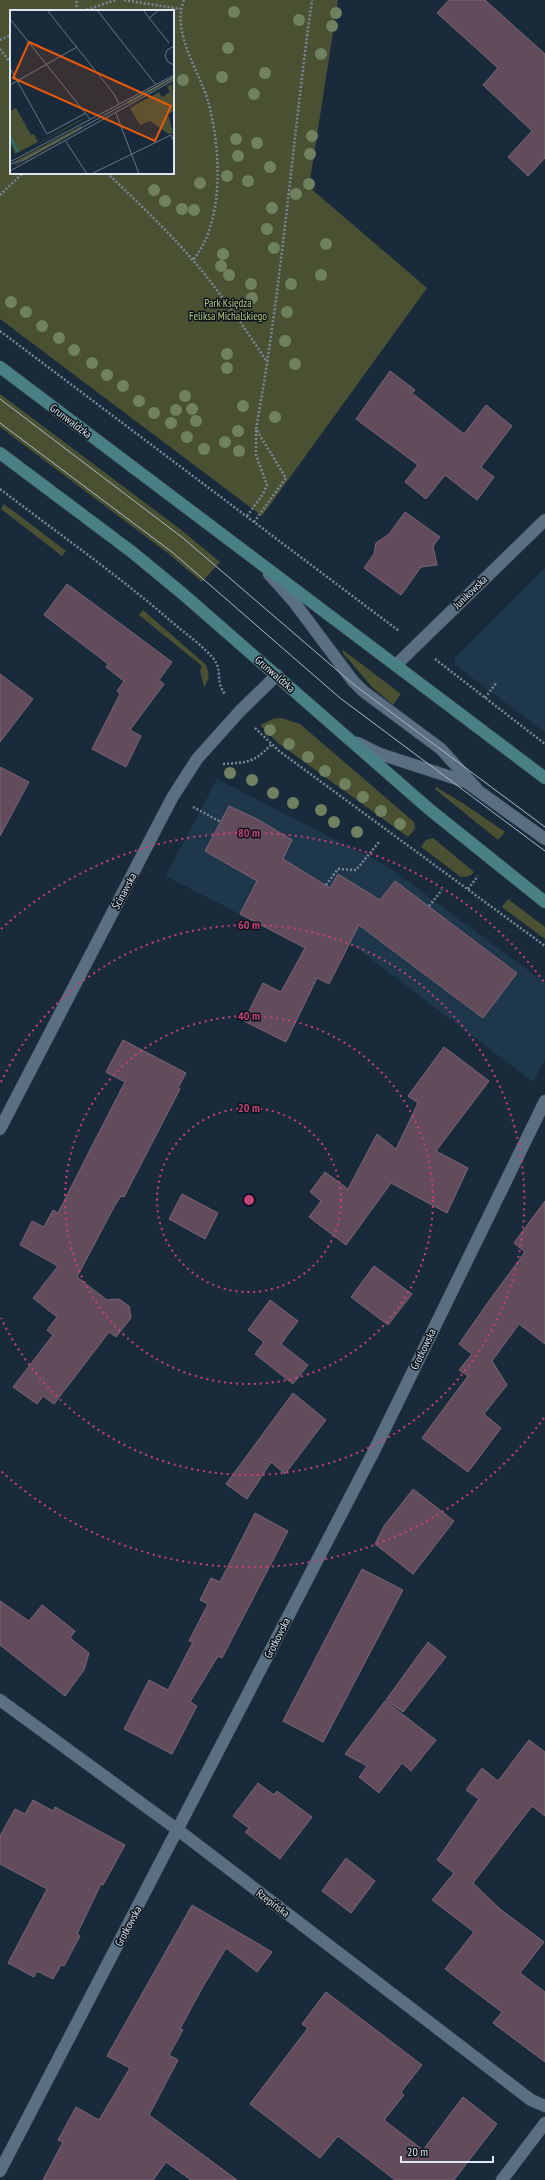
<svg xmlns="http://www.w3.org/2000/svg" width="545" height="2180" font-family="'PT Sans Narrow',sans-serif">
	<rect width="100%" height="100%" fill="#192b3b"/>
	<path fill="#1f374b" d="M545,568V732L455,665V658Z
		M217,779L387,866L545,983V1059L533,1082L350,943L339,965L166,876Z"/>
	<path fill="#4a5133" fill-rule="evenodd" d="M0,0H338L309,187L427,288L262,516L0,319ZM11,11H173V173H11Z
		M0,394L180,529L220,562L202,582L169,554L0,427Z
		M4,504L66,551L62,556L1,509Z
		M143,610L205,664C210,673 210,678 204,687L200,671L202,666L139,615Z
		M343,650L401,694L393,705L373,688L342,652Z
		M281,718L300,724L414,822L415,829L408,837L278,743L260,725L273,719Z
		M436,787L461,802L505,832L498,840L435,789Z
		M433,838L474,872L470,876L461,877L421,847L426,840Z
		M508,899L545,927V939L502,907Z"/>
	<path fill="#624c5c" stroke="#7c6576" d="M449,0H485L545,54V158L528,176L508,157L532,131L483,85L498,68L437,13Z
		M390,371L415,390L412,393L464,434L486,405L512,426L481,467L494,477L477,500L445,475L426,499L405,482L418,465L356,419Z
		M405,512L440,537L433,546L437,565L421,567L401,595L364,568L374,554L376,543L389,534Z
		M67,584L172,662L159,680L164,684L130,730L141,736L126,767L92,749L120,694L117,691L124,681L106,667L108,664L44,615Z
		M0,674L33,699L0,742Z
		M0,767L29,782L0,836Z
		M229,806L259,820L292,840L283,859L330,888L338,874L380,900L395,881L517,973L483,1018L359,925L329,984L317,978L286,1042L244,1021L263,983L281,992L305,948L240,914L257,881L205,851Z
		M123,1040L186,1073L178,1088L180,1089L124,1197L121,1196L115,1205L77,1277L107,1300L119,1299L129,1306L131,1318L116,1337L109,1332L54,1404L43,1396L37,1404L13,1387L53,1335L47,1330L57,1317L33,1298L58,1266L20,1245L32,1221L44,1227L53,1210L58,1213L92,1146L125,1082L106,1072Z
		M444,1047L489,1081L436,1151L468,1168L447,1213L391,1183L346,1245L309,1217L321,1201L310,1192L325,1172L348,1189L377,1134L396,1149L418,1103L408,1096Z
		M182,1194L218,1213L205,1239L169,1219Z
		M545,1201V1344L519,1324L492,1361L507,1385L484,1414L501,1428L468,1472L422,1438L468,1376L459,1370L472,1354L459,1344L489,1301L525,1252L514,1243Z
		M374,1266L412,1294L388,1325L351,1297Z
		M270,1300L298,1321L281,1344L308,1365L293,1384L255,1354L264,1342L248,1330Z
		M293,1393L326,1420L285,1474L271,1462L247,1499L226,1484Z
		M413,1489L454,1521L413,1574L375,1544L384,1526Z
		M255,1513L288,1531L222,1658L218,1656L190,1702L197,1706L172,1754L124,1729L149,1680L168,1690L193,1642L189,1641L208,1604L200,1600L211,1578L220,1582Z
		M362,1569L403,1590L323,1742L283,1721Z
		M0,1601L29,1621L42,1605L75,1631L70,1638L89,1653L84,1670L65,1696L0,1645Z
		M428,1642L446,1657L403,1712L386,1700Z
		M385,1701L436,1740L411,1771L402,1763L379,1793L359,1777L367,1766L345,1754Z
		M529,1740L545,1752V1816L532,1806L473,1883L500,1909L544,1942L520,1973L545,1992V2062L493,2023L502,2012L445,1969L474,1932L432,1900L454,1873L437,1860L479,1799L466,1790L482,1768L498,1781Z
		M258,1783L274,1795L277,1791L312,1817L280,1859L245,1832L249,1828L233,1816Z
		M33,1800L53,1811L55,1807L125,1845L103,1885L101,1884L77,1934L80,1936L64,1966L61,1965L53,1979L37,1971L34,1977L8,1963L47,1889L0,1864V1836L15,1809L25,1814Z
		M346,1858L375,1881L351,1913L322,1891Z
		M192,1905L272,1952L257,1972L226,1948L201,1990L180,2029L183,2030L169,2055L178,2060L149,2115L237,2180H191L166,2162L153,2180H43L63,2142L58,2140L76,2107L99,2120L130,2068L107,2056Z
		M326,1992L422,2065L401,2092L404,2095L384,2120L423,2150L463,2097L497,2124L454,2180H395L338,2136L320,2158L250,2104L308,2028L302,2024Z"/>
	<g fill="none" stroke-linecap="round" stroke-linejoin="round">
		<g stroke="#374654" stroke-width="13">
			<path id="lane" d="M269,574L294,602L353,681L363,691L441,749L477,789
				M358,743L380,754L466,782L545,839"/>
		</g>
		<g stroke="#374654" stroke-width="13">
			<path id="street" d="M396,665L545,520
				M0,1129L172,798L197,759L240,711L277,675
				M0,1700L178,1830L531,2100L545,2106
				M0,2171L374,1451L545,1101
				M502,2180L545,2123"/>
		</g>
		<g stroke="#374654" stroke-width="13">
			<path id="secondary" d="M0,367L545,778
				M0,453L132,552L183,594L429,809L545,902"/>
		</g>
		<path stroke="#788794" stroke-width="2.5" stroke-dasharray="2 2" stroke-linecap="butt" d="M124,0L180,9
			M184,0C171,33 199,70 208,101C221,148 225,222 193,260
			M76,11L77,0
			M83,11L116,0
			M0,40L11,35
			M0,49L11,63
			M107,173C140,204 174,237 203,272C226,301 247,331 267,362
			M0,195L23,173
			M0,331L399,631
			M0,489C55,531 112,571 165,616C180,630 199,642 213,658C223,670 215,682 225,694
			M247,516L263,494L267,485L256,455V429
			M254,522L286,478L256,429C282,287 292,143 312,0
			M435,659L545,744
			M485,698L497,682
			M255,728L279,751L545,946
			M223,764C249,762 253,763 271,745
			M193,807L221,822
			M326,885L338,869L356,870L379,842
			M468,889L478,876
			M429,906L442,890"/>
		<use href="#lane" stroke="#5a6f82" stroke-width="12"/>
		<use href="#street" stroke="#5a6f82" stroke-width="12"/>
		<use href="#secondary" stroke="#498085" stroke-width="12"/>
		<path stroke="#adb9c6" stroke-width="1" d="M0,399L183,538L353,684L545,827
			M0,423L172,552L340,698L545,851"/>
	</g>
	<g fill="#6f815f">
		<circle cx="234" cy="12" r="6"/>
		<circle cx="336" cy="13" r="6"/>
		<circle cx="299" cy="20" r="6"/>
		<circle cx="332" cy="26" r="6"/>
		<circle cx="228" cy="48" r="6"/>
		<circle cx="321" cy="54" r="6"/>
		<circle cx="265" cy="73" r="6"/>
		<circle cx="222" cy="77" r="6"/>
		<circle cx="183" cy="80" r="6"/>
		<circle cx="254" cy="94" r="6"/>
		<circle cx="312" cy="136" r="6"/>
		<circle cx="236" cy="139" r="6"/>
		<circle cx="257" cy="143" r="6"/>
		<circle cx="310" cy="154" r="6"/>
		<circle cx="238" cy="156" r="6"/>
		<circle cx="270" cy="167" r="6"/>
		<circle cx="227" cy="176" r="6"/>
		<circle cx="248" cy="181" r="6"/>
		<circle cx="200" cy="183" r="6"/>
		<circle cx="309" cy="184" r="6"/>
		<circle cx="154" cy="190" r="6"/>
		<circle cx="296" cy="194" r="6"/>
		<circle cx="165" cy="201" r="6"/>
		<circle cx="272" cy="208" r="6"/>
		<circle cx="182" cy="209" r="6"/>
		<circle cx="194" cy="210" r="6"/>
		<circle cx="267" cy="229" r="6"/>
		<circle cx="326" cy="244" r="6"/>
		<circle cx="274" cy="248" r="6"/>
		<circle cx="223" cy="254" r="6"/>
		<circle cx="221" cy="266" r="6"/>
		<circle cx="229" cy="275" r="6"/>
		<circle cx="321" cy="275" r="6"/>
		<circle cx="251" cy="284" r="6"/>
		<circle cx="291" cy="284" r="6"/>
		<circle cx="252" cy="298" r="6"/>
		<circle cx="11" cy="302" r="6"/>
		<circle cx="26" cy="312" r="6"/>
		<circle cx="287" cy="312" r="6"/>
		<circle cx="42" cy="326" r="6"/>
		<circle cx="59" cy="338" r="6"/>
		<circle cx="285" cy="341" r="6"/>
		<circle cx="74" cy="350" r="6"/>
		<circle cx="227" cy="354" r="6"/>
		<circle cx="92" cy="363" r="6"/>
		<circle cx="295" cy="364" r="6"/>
		<circle cx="227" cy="368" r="6"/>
		<circle cx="107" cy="375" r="6"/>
		<circle cx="123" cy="386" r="6"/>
		<circle cx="185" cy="396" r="6"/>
		<circle cx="139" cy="401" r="6"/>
		<circle cx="243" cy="406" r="6"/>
		<circle cx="192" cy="409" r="6"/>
		<circle cx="176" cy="410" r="6"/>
		<circle cx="154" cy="413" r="6"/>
		<circle cx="275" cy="417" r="6"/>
		<circle cx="196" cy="421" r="6"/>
		<circle cx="171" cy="423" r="6"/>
		<circle cx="238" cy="431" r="6"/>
		<circle cx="187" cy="437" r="6"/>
		<circle cx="225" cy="442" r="6"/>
		<circle cx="204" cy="449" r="6"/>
		<circle cx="239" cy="451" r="6"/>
		<circle cx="270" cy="730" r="6"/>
		<circle cx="289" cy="744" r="6"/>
		<circle cx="308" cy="757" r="6"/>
		<circle cx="325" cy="771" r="6"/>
		<circle cx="230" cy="773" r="6"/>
		<circle cx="252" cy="780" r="6"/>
		<circle cx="345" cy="784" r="6"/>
		<circle cx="273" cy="793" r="6"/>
		<circle cx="363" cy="797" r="6"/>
		<circle cx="293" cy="803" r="6"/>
		<circle cx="321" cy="810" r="6"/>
		<circle cx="381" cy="811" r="6"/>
		<circle cx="334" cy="822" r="6"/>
		<circle cx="400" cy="824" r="6"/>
		<circle cx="357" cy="832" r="6"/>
	</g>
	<g fill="none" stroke="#c74179" stroke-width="2" stroke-dasharray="2 4">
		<circle cx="249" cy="1200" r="92"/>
		<circle cx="249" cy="1200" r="184"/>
		<path d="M1 1082A275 275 0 1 1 1 1318"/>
		<path d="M544 1418A367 367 0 0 1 1 1471M1 929A367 367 0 0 1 544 982"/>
	</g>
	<g text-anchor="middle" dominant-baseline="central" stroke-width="3" stroke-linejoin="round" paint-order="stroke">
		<g font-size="11" fill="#b6c87c" stroke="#0b131a">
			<text x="228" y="303">Park Księdza<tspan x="228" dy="13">Feliksa Michalskiego</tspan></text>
		</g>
		<g font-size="11" fill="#dce7f2" stroke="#0b131a">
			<text transform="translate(71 421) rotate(37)">Grunwaldzka</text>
			<text transform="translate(470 592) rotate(-44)">Junikowska</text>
			<text transform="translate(275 674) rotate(41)">Grunwaldzka</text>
			<text transform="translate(124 891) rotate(-62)">Ścinawska</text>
			<text transform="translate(423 1349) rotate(-64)">Grotkowska</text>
			<text transform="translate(277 1638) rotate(-63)">Grotkowska</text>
			<text transform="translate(273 1903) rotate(37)">Rzepińska</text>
			<text transform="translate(128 1926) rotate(-62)">Grotkowska</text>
		</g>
	</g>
	<g transform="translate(10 10)">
		<rect width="164" height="164" fill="#192b3b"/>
		<path d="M164,66V69L118,94L117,92ZM162,74L164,101L158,104L163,123L159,124L140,111L130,115L120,98L149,82L152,87L160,82L157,77ZM6,98L21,125L24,124L28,132L5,144L0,131V101ZM77,107L34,131L26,135L68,111ZM71,116V119L75,117L7,155H3L13,152L12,150L3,153L7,150Z" fill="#4a5133"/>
		<path fill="none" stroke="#277077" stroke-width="2" d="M0,126L8,142"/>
		<path fill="none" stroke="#677684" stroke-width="1" d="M37,0L104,84L109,94M87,0L146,75M133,0L159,33M139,8L149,0M0,9L80,109M164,36L157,40L155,46L158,52L164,55M0,58L37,124L76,103M0,75L67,37M106,103L129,164M55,130L77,164M0,152L164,65M0,154L11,151L164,67M0,161L164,70M81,164L161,125L164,132"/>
		<path fill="#e8590c" fill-opacity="0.15" stroke="#e8590c" stroke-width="2" d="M19,32L161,96L145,131L3,68Z"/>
		<rect width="164" height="164" fill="none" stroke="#dce7f2" stroke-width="2"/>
	</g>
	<circle cx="249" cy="1200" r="6" fill="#c74179" stroke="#0b131a" stroke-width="2"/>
	<g font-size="12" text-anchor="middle" font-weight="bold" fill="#c74179" stroke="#0b131a" stroke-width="3" stroke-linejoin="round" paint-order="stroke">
		<text x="249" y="837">80 m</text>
		<text x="249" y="929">60 m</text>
		<text x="249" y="1020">40 m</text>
		<text x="249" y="1112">20 m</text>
	</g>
	<path d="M401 2156v6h92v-6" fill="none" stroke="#dce7f2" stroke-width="2"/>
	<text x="407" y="2156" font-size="12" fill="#dce7f2" stroke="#0b131a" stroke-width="3" paint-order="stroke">20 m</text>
</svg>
